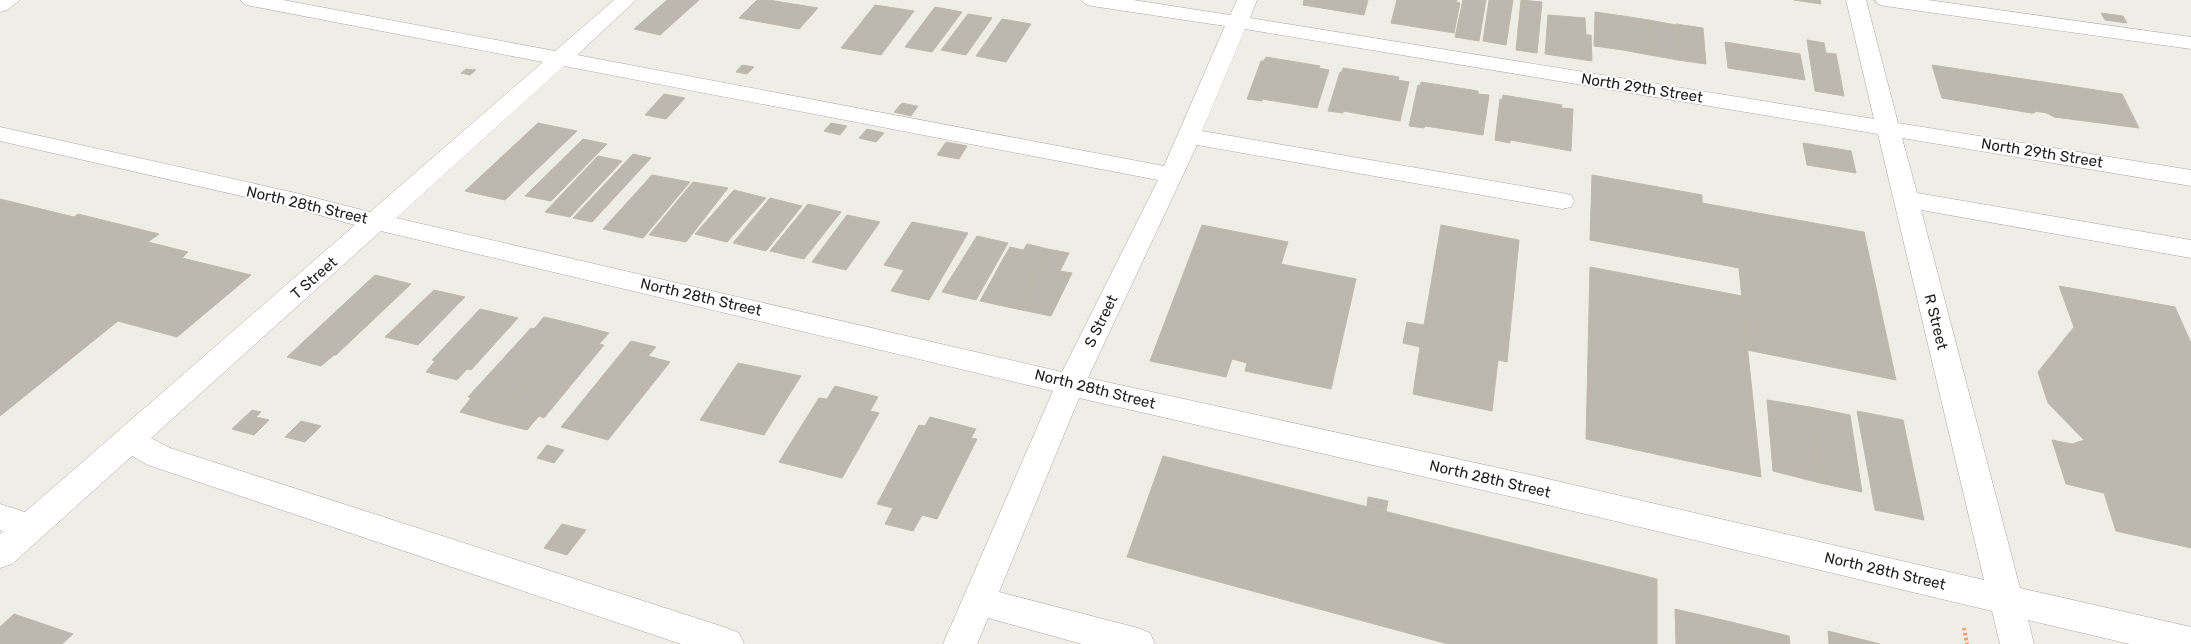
<svg xmlns="http://www.w3.org/2000/svg" width="2191" height="644" font-family="Rubik,sans-serif">
	<rect width="100%" height="100%" fill="#efeee6"/>
	<path fill="#bcb8af" stroke="#c1b8a9" d="M667,0H699L660,35L634,29Z
		M757,0H769L818,8L799,29L739,18Z
		M1304,0H1337L1334,10L1303,5Z
		M1337,0H1368L1364,15L1334,10Z
		M1397,0H1457L1456,2L1460,3L1454,33L1391,23Z
		M1463,0H1486L1479,41L1455,37Z
		M1489,0H1513L1506,45L1483,41Z
		M1521,0L1542,2L1537,53L1516,50Z
		M1820,0L1821,4L1794,0Z
		M875,5L914,11L881,55L841,48Z
		M935,7L962,12L932,52L905,47Z
		M1595,12L1623,16V50L1594,46Z
		M2101,13L2123,16L2127,23L2105,20Z
		M968,14L992,18L966,55L941,50Z
		M1548,15L1585,18L1586,35H1591L1592,61L1545,54Z
		M1623,16L1649,20L1650,55L1623,50Z
		M1002,19L1031,24L1006,62L976,56Z
		M1649,20L1676,25L1678,60L1650,55Z
		M1676,24L1703,28L1706,64L1678,60Z
		M1807,40L1824,43L1826,53L1836,54L1844,96L1815,91Z
		M1725,42L1800,54L1805,80L1728,68Z
		M1266,57L1320,66L1319,68L1329,70L1317,108L1262,99V101L1247,99L1261,61H1264Z
		M742,65L754,67L747,74L736,72Z
		M1932,65L2122,94L2139,128L2054,117L2047,113L2034,111L2035,113H2031L1942,98Z
		M1343,68L1399,77L1398,80L1409,82L1400,121L1343,111V113L1328,111L1340,72H1342Z
		M466,69L476,70L470,75L461,73Z
		M1421,82L1478,91V94L1489,95L1483,135L1425,126L1424,128L1409,126L1418,85L1420,86Z
		M664,94L685,98L666,119L645,115Z
		M1503,95L1562,105L1561,108L1573,109L1571,151L1510,140V143L1495,140L1500,99L1502,100Z
		M902,103L916,106H918L911,116L894,112Z
		M538,123L577,131L505,200L465,191Z
		M831,123L847,126L840,135L824,131Z
		M867,129L884,133L876,142L859,138Z
		M583,139L607,144L551,201L525,196Z
		M946,142L967,146L959,159L937,155Z
		M1803,143L1851,151L1856,173L1807,165Z
		M633,154L651,158L592,222L573,218Z
		M598,156L622,161L570,217L545,212Z
		M652,175L690,182L643,238L603,229Z
		M1592,175L1702,195V203L1864,232L1896,380L1747,350L1739,268L1590,240Z
		M693,182L728,188L686,242L649,235Z
		M734,190L766,198L727,242L695,234Z
		M770,198L802,206L766,251L733,243Z
		M0,199L74,217L78,214L159,234L148,242L188,252L182,258L251,275L177,337L118,321L0,416Z
		M808,204L841,212L804,259L770,251Z
		M847,215L880,222L846,270L812,262Z
		M912,222L968,233L929,300L891,291L904,270L884,265Z
		M1202,225L1288,242L1281,264L1356,279L1331,389L1245,371L1247,363L1232,359L1226,377L1150,361Z
		M1441,225L1519,240L1507,362L1498,360L1492,411L1413,394L1420,347L1403,343L1407,322L1424,325Z
		M977,236L1008,243L976,300L942,292Z
		M1027,244L1048,249L1017,309L980,301L1003,259L1017,261Z
		M1010,247L1023,250L1017,261L1003,259Z
		M1048,249L1069,253L1060,271L1072,273L1051,316L1017,309Z
		M1590,267L1742,296L1761,477L1586,439Z
		M375,275L411,284L336,355H334L321,366L287,357Z
		M2059,286L2175,307L2191,343V548L2116,531L2104,493L2066,484L2052,440L2072,444L2084,440L2048,403L2038,372L2074,327Z
		M434,290L465,297L418,345L385,337Z
		M480,309L518,318L471,370L467,369L457,380L426,372L435,361L432,360Z
		M544,317L578,325L495,422L460,412L471,398L468,397L531,328L534,329Z
		M578,325L609,333L599,344L604,345L544,418L539,416L527,430L495,422Z
		M631,341L656,347L648,356L670,362L608,440L561,427Z
		M738,363L801,376L764,435L700,420Z
		M835,386L878,397L870,411L879,413L842,478L779,462L819,398L827,399Z
		M1767,400L1810,407L1820,483L1773,471Z
		M1810,407L1850,415L1862,492L1820,483Z
		M252,410L261,412L256,417L269,420L254,435L232,429Z
		M1857,411L1903,420L1924,520L1875,510Z
		M930,417L976,429L971,438L977,439L937,519L922,515L913,531L885,524L893,508L877,504L919,425L925,426Z
		M301,421L321,426L305,442L285,437Z
		M547,445L564,450L554,463L537,458Z
		M1163,456L1657,579V644H1448L1127,557Z
		M1368,497L1388,501L1386,511L1367,506Z
		M562,524L586,530L567,555L544,548Z
		M1675,609L1731,622L1732,644H1676Z
		M14,614L73,634L62,644H0V627Z
		M1731,622L1789,636L1790,644H1732Z
		M1828,631L1880,644H1829Z"/>
	<g fill="none" stroke-linecap="round" stroke-linejoin="round">
		<g stroke="#a6a6a6" stroke-width="1">
			<path id="minor" d="M0,0H20L7,10L0,12Z
				M241,0H283L555,51L614,0H636L577,55L1164,166L1225,26L1092,6L1085,4L1082,0H1133L1230,15L1237,0H1257L1250,18L1874,119L1846,0H1866L1898,123L2191,170V186L1902,138L1917,193L2191,240V258L1921,210L2020,588L2191,627V644H2130L2028,620L2034,644H2000L1992,611L1535,502L1079,398L999,592L1138,628L1150,633L1155,644H1082L988,618L977,644H943L1053,391L381,231L151,438L170,448L727,628L739,633L744,644H681L148,465L132,456L12,564L0,568V534L3,531L0,530V504L25,512L355,225L294,208L0,141V127L296,193L370,212L543,62L251,6L244,4ZM1245,29L1878,134L1984,580L1535,476L1088,378L1197,145L1562,209L1571,207L1574,201L1571,195L1562,193L1202,131ZM564,66L1158,180L1062,372L396,218Z
				M1875,0H1928L2191,37V49L1885,6L1878,4Z"/>
		</g>
		<path stroke="#f49c72" stroke-width="4" stroke-dasharray="2.5 2.5" stroke-linecap="butt" d="M1964,628L1967,644"/>
		<use href="#minor" fill="#fff" fill-rule="evenodd"/>
	</g>
	<g text-anchor="middle" dominant-baseline="central" stroke-width="4" stroke-linejoin="round" paint-order="stroke">
		<g font-size="15" fill="#1f1f1f" stroke="#fff">
			<text transform="translate(1642 88) rotate(9)">North 29th Street</text>
			<text transform="translate(2042 153) rotate(9)">North 29th Street</text>
			<text transform="translate(307 205) rotate(13)">North 28th Street</text>
			<text transform="translate(314 278) rotate(-41)">T Street</text>
			<text transform="translate(701 297) rotate(13)">North 28th Street</text>
			<text transform="translate(1101 321) rotate(-64)">S Street</text>
			<text transform="translate(1936 322) rotate(76)">R Street</text>
			<text transform="translate(1095 389) rotate(14)">North 28th Street</text>
			<text transform="translate(1490 479) rotate(13)">North 28th Street</text>
			<text transform="translate(1885 571) rotate(13)">North 28th Street</text>
		</g>
	</g>
</svg>
